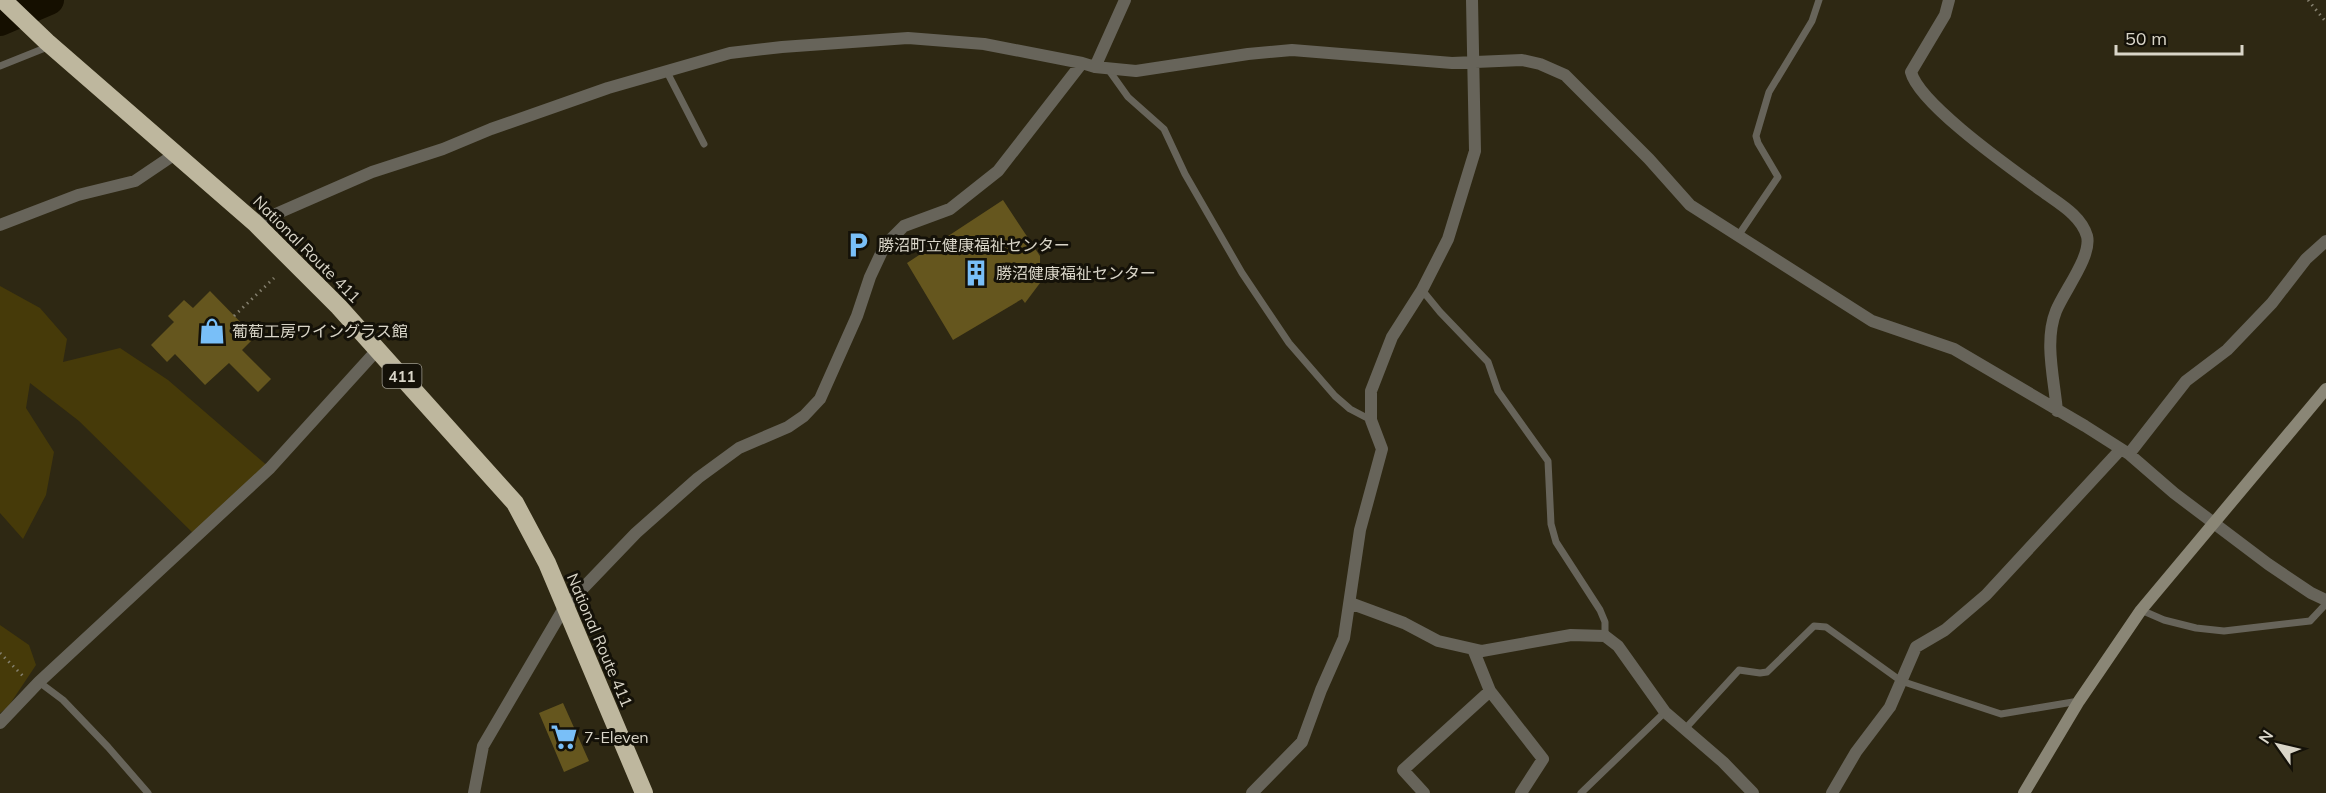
<svg xmlns="http://www.w3.org/2000/svg" width="2326" height="793" font-family="Mulish,'Noto Sans JP',sans-serif">
	<rect width="100%" height="100%" fill="#2e2813"/>
	<path fill="#463a09" d="M0,286L40,308L67,339L63,362L120,348L168,380L270,468L197,537L79,421L30,383L26,408L54,452L46,495L23,539L0,513Z
		M0,625L29,645L36,665L8,707L0,713Z"/>
	<g fill="none" stroke-linecap="round" stroke-linejoin="round">
		<path stroke="#150f00" stroke-width="30" d="M0,21L49,0"/>
	</g>
	<path fill="#65561e" d="M1003,200L1040,256V283L1025,303L1022,299L953,340L907,263Z
		M210,291L255,337L242,350L271,379L258,392L229,363L205,385L175,354L167,362L151,345L174,322L168,316L184,300L193,308Z
		M563,703L589,761L564,772L539,713Z"/>
	<g fill="none" stroke-linecap="round" stroke-linejoin="round">
		<path stroke="#85806f" stroke-width="3" stroke-dasharray="1.5 4.5" stroke-linecap="butt" d="M2308,0L2326,22
			M234,316L274,278
			M0,653L24,677"/>
		<path stroke="#67645a" stroke-width="7" d="M0,66L50,46
			M1108,69L1128,97L1164,129L1185,174L1242,273L1289,343L1335,396L1350,409L1371,420
			M667,72L704,144
			M1738,236L1778,177L1758,143L1756,136L1769,92L1812,21L1819,0
			M1422,290L1440,312L1488,362L1498,391L1548,461L1551,524L1556,542L1600,610L1605,622V636
			M2141,610L2164,620L2196,628L2224,631L2310,621L2326,604
			M39,682L63,700L108,747L148,793
			M1684,730L1739,670L1760,673L1767,672L1814,626L1826,627L1901,681L2001,714L2079,701
			M1581,793L1665,712"/>
		<path stroke="#67645a" stroke-width="12" d="M1949,0L1945,15L1911,72C1919,104 2012,169 2042,191C2058,203 2081,215 2087,236C2092,256 2064,291 2056,311C2044,341 2054,378 2057,411
			M1095,67L1125,0
			M255,223L372,172L443,149L491,129L608,88L730,53L782,47L908,38L984,44L1082,63L1095,67L1136,71L1248,54L1292,50L1452,63L1522,60L1540,64L1565,75L1649,159L1690,205L1872,321L1954,349L2085,426L2129,454L2174,493L2268,564L2311,593L2326,600
			M0,225L78,195L135,181L175,154
			M2129,454L2186,381L2227,350L2272,303L2306,259L2326,241
			M1350,603L1404,623L1438,641L1482,651L1571,635L1605,636L1618,646L1665,712L1723,762L1753,793
			M1473,649L1490,691L1543,759L1521,793
			M0,723L39,682L270,468L378,349
			M474,793L483,746L564,608L636,533L698,478L739,448L788,427L804,416L820,399L857,316L870,277L885,245L904,226L950,209L998,171L1082,63
			M1252,793L1302,742L1321,690L1344,638L1360,530L1382,449L1371,420V391L1392,337L1422,290L1448,239L1475,151L1472,0
			M1424,793L1403,770L1490,691
			M1832,793L1856,752L1890,707L1916,647L1945,630L1986,595L2121,449"/>
		<path stroke="#8a8676" stroke-width="12" d="M2024,793L2079,701L2141,610L2326,389"/>
		<path stroke="#beb79e" stroke-width="18" d="M3,0L47,42L255,223L339,307L515,503L547,563L644,793"/>
	</g>
	<defs>
		<g id="parking-bare" transform="scale(2.07)"><path d="M-3.5-5.5H1a3.5 3.5 0 0 1 0 7H-1V5.5H-3.5ZM-1-3.4V-.6H.8a1.4 1.4 0 0 0 0-2.8Z" fill="#79bff8" stroke="#141108" stroke-width="2.5" paint-order="stroke"/></g>
		<g id="building-bare" transform="scale(2.07)"><path d="M-4-6H4V6H1V3H-1V6H-4ZM-2.5-4.3h1.7v1.8h-1.7ZM.8-4.3h1.7v1.8H.8ZM-2.5-1h1.7V.8h-1.7ZM.8-1h1.7V.8H.8Z" fill="#79bff8" stroke="#141108" stroke-width="2.5" paint-order="stroke"/></g>
		<g id="shop-bare" transform="scale(2.07)"><path d="M-5-2.5h2.3a2.7 3.5 0 0 1 5.4 0H5L5.5 6h-11ZM-1.5-2.5h3a1.5 2.3 0 0 0-3 0Z" fill="#79bff8" stroke="#141108" stroke-width="2.5" paint-order="stroke"/></g>
		<g id="supermarket-bare" transform="scale(2.07)"><path d="M-6-5.5h2.5l.6 2H6L4.5 2H-2.5L-4.4-4H-6ZM-1.5 3.2a1.3 1.3 0 1 0 .1 0ZM3 3.2a1.3 1.3 0 1 0 .1 0Z" fill="#79bff8" stroke="#141108" stroke-width="2.5" paint-order="stroke"/></g>
	</defs>
	<g fill-rule="evenodd">
		<use href="#parking-bare" x="858" y="245"/>
		<use href="#building-bare" x="976" y="273"/>
		<use href="#shop-bare" x="212" y="331"/>
		<use href="#supermarket-bare" x="564" y="737"/>
	</g>
	<g text-anchor="middle" dominant-baseline="central" stroke-width="6" stroke-linejoin="round" paint-order="stroke">
		<rect fill="#141108" stroke="#9e9a8e" stroke-width="1.5" x="382.5" y="364" width="39" height="24" rx="4.5"/>
		<g font-size="15" font-weight="bold" fill="#d9d5c8">
			<text x="402" y="376">411</text>
		</g>
		<g font-size="16" fill="#d9d5c8" stroke="#141108" text-anchor="start">
			<text x="878" y="245">勝沼町立健康福祉センター</text>
			<text x="996" y="273">勝沼健康福祉センター</text>
			<text x="232" y="331">葡萄工房ワイングラス館</text>
			<text x="584" y="737">7-Eleven</text>
		</g>
		<g font-size="16" fill="#d9d5c8" stroke="#141108">
			<text transform="translate(307 249) rotate(45)">National Route 411</text>
			<text transform="translate(600 640) rotate(67)">National Route 411</text>
		</g>
	</g>
	<g transform="translate(2278 745) rotate(304)" stroke="#141108" stroke-width="4.5" paint-order="stroke">
	<path d="M0-4.5L10 22L0 15L-10 22Z" fill="#d9d5c8"/>
	<text y="-9" font-size="16" font-weight="bold" text-anchor="middle" fill="#d9d5c8">N</text>
	</g>
	<path d="M2116 45v9h126v-9" fill="none" stroke="#d9d5c8" stroke-width="3"/>
	<text x="2125" y="45" font-size="18" fill="#d9d5c8" stroke="#141108" stroke-width="4.5" paint-order="stroke">50 m</text>
</svg>
